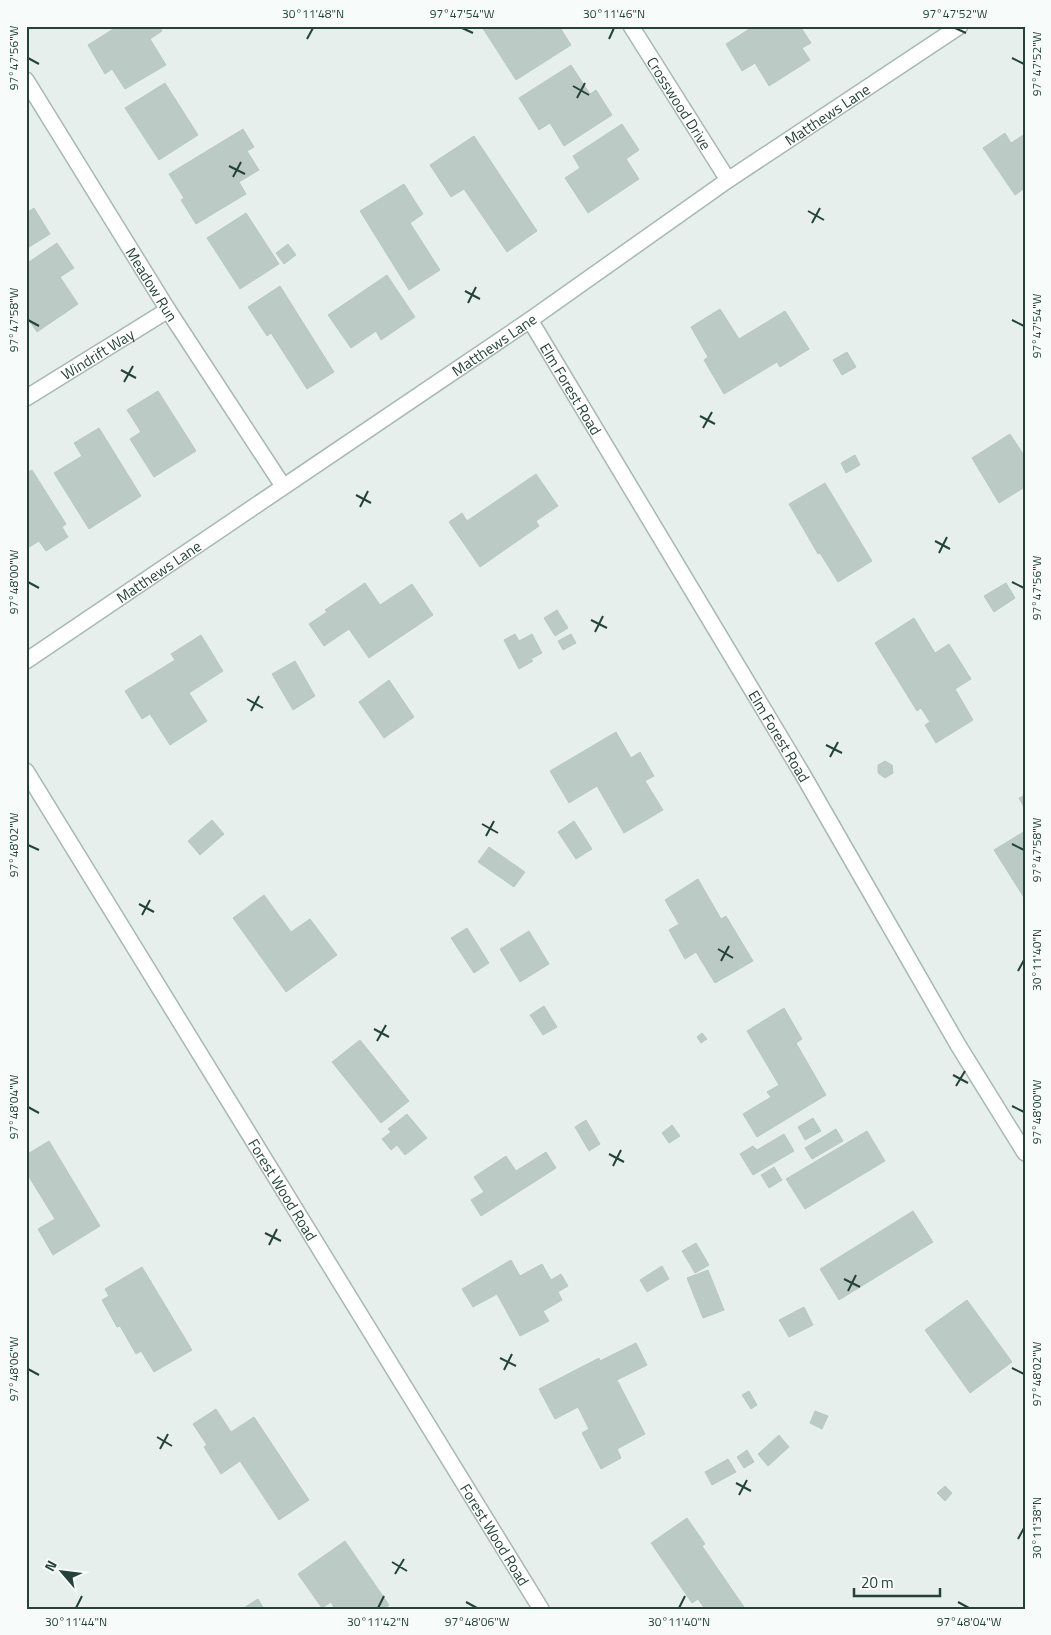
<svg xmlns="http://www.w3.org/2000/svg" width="1051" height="1635" font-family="'Titillium Web',sans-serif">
	<rect width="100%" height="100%" fill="#e6efeb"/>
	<path fill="#bbcac4" stroke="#b8c9c2" d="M118,26H159L162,31L150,39L166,65L125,89L112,69L105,74L88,45Z
		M542,26L543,29L547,26H559L571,45L516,80L482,27Z
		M754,26H800L811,43L802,48L810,60L769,86L755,63L742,71L726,44Z
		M571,65L590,94L596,90L612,115L564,146L550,123L539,130L519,98Z
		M165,83L198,135L159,160L125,108Z
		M622,124L639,150L626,159L639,179L588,213L565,178L580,168L573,156Z
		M243,129L254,147L247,151L259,170L239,182L246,194L196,224L181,200L184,198L169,174Z
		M1005,133L1011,143L1025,134V188L1015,195L983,148Z
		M474,136L537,231L507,252L464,189L451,197L430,165Z
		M404,184L423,214L410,223L440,270L409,290L360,211Z
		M34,208L50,234L26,249V213Z
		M246,213L279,264L240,289L207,238Z
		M57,243L74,268L60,277L78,304L37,332L26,316V264Z
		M288,244L296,255L284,264L276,253Z
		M387,275L415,317L381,340L376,331L351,348L328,315Z
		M280,286L334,372L307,389L271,333L267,336L248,307Z
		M720,309L739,339L785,311L809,349L780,367L777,362L724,394L704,360L708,357L691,327Z
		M847,352L856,367L842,375L833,360Z
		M158,391L196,451L154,477L130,439L141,432L127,410Z
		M99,428L141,496L89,529L54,473L82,456L74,443Z
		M1010,434L1025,457V487L999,503L972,458Z
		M855,455L860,465L846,473L841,463Z
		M32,470L66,524L62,527L68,537L46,551L39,541L26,549V473Z
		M536,474L558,506L536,521L539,526L480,567L449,522L462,513L467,521Z
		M825,483L872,561L838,582L820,553L818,554L789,504Z
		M365,583L380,605L412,584L433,615L369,658L349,629L324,646L309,624L327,612L325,610Z
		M1006,583L1015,598L994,612L984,596Z
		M557,610L568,628L555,636L544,618Z
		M914,618L935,653L949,644L971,679L955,689L973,720L936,743L925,725L930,722L921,708L917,711L875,643Z
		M515,634L519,641L532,634L542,653L531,659L533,661L519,669L504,640Z
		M571,634L576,643L563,650L558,641Z
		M201,635L223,671L189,693L207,721L170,745L150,714L142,719L125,691L175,660L171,654Z
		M295,661L315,696L293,710L272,674Z
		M389,680L414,717L384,738L359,702Z
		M616,732L631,758L640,752L654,776L645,781L663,810L624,833L597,786L569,803L550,771Z
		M885,761L892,765L893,773L885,778L878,773V765Z
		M1025,795V809L1019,798Z
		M212,820L224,834L200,855L188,841Z
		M574,821L592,849L576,859L558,832Z
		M1025,831V899L994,850Z
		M489,847L525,872L514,887L478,862Z
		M698,879L721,919L726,916L753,961L715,983L696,952L685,959L669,930L679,924L665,900Z
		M264,895L291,932L310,919L337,955L286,992L233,918Z
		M467,928L489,963L474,973L451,938Z
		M529,931L549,964L520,982L500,949Z
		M544,1006L557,1027L543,1035L530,1015Z
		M784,1008L802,1039L796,1043L826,1095L757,1137L743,1114L771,1097L767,1092L779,1085L747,1031Z
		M702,1033L707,1039L701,1043L697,1037Z
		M360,1040L409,1101L381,1123L332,1062Z
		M407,1114L427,1138L405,1155L397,1145L391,1150L382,1139L391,1132L388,1129Z
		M813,1118L821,1131L805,1140L798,1127Z
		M586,1120L600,1144L589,1151L575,1127Z
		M672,1125L680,1136L669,1143L662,1133Z
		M836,1129L843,1141L812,1159L805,1148Z
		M867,1131L885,1161L805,1209L786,1179Z
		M784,1134L794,1151L753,1175L740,1154L753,1146L757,1150Z
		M49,1141L100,1226L53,1255L38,1229L55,1219L26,1172V1155Z
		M546,1152L556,1168L481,1216L471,1200L484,1192L474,1177L506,1156L516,1171Z
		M774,1167L782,1180L769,1188L761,1175Z
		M913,1211L933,1242L839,1300L820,1269Z
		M696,1243L709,1265L695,1273L682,1251Z
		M511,1260L520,1276L542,1264L551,1280L561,1274L568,1286L558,1292L562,1300L543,1311L549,1321L520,1336L497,1294L473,1307L462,1289Z
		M662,1266L669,1279L647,1292L640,1280Z
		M142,1267L192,1350L154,1372L141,1351L136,1354L120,1326L117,1327L102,1300L109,1296L105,1289Z
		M708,1270L724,1310L703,1318L687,1278Z
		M967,1300L1012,1362L970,1393L925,1330Z
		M804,1307L813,1325L789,1337L779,1320Z
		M636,1343L647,1365L617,1380L645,1434L617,1449L621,1458L601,1469L582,1433L589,1429L578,1407L555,1419L539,1389L599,1358L600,1361Z
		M749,1391L757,1405L751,1409L742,1395Z
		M216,1409L231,1432L254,1417L309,1500L279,1520L240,1461L221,1474L204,1447L207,1445L193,1424Z
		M815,1411L828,1416L822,1429L810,1423Z
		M779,1435L789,1447L768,1466L758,1454Z
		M747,1450L754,1462L744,1468L737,1457Z
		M728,1459L736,1472L712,1485L705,1472Z
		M945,1486L952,1493L945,1501L937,1493Z
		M687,1518L705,1544L702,1546L744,1607L742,1609H705L698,1599L692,1603L651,1543Z
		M345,1541L389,1605L384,1609H335L331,1602L322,1608L298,1574Z
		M258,1599L264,1609H242Z"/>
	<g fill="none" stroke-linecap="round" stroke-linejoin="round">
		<g stroke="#a8b8b2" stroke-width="18">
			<g id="minor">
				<path id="s1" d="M631,26L728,180"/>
				<path id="s2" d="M26,80L168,310L283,486"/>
				<path id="s3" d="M530,320L803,775L958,1045L1025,1153"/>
				<path id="s4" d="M26,398L168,310"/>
				<path id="s5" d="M26,771L541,1609"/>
			</g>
		</g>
		<g stroke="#a8b8b2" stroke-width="18">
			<g id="tertiary">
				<path id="s6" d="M26,661L530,320L728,180L960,26"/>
			</g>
		</g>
		<use href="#minor" stroke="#fff" stroke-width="15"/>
		<use href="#tertiary" stroke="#fff" stroke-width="15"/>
	</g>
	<path fill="none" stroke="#24423a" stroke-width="2" d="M462,28L473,33M955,28L966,33M307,39L313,28M609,39L614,28M28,58L39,64M1012,58L1024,64M573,86L589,95M577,98L585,83M229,166L245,174M233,177L241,162M808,211L824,220M812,223L820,208M465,291L480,299M468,303L476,287M28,320L39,326M1012,320L1024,326M121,370L136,378M124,382L133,366M700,416L715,424M703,428L712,412M356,495L371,503M360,507L368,491M935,541L950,549M939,553L947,537M28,582L39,588M1012,582L1024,588M591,620L607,628M595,632L603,616M247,699L263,708M251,711L259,696M826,745L842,753M830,757L838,742M482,824L498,833M486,836L494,821M1012,844L1024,850M28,845L39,850M139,904L154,912M142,915L150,900M718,949L733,958M721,961L729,946M1018,971L1024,960M374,1029L389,1037M377,1041L386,1025M953,1075L968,1083M956,1086L965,1071M1012,1106L1024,1112M28,1107L39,1113M609,1154L624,1162M613,1166L621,1150M265,1233L281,1241M269,1245L277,1229M844,1279L860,1287M848,1291L856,1275M500,1358L516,1366M1012,1368L1024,1374M28,1369L39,1375M504,1370L512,1354M157,1437L172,1446M160,1449L168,1434M736,1483L751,1491M739,1495L747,1480M1018,1539L1024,1528M392,1562L407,1571M395,1574L404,1559M466,1602L477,1608M958,1602L969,1608M76,1608L82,1596M378,1608L384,1596M679,1608L685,1596"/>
	<g text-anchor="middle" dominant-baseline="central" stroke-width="4.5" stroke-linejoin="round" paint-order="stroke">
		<g font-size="15" fill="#24423a" stroke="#f7fbf9">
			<text stroke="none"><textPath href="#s1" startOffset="91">Crosswood Drive</textPath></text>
			<text stroke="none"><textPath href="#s6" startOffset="970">Matthews Lane</textPath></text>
			<text stroke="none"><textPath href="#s2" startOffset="240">Meadow Run</textPath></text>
			<text stroke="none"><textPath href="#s6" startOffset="565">Matthews Lane</textPath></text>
			<text stroke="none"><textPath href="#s4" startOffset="84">Windrift Way</textPath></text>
			<text stroke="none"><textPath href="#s3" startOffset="80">Elm Forest Road</textPath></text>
			<text stroke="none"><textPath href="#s6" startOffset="160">Matthews Lane</textPath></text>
			<text stroke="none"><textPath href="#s3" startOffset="485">Elm Forest Road</textPath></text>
			<text stroke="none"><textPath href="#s5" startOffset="491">Forest Wood Road</textPath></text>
			<text stroke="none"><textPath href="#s5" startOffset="896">Forest Wood Road</textPath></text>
		</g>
	</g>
	<rect width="1051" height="1635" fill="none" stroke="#f7fbf9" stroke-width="55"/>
	<g transform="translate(62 1572) rotate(298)" stroke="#f7fbf9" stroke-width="4" paint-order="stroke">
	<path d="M0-4L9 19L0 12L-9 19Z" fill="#24423a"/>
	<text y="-8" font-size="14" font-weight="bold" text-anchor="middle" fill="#24423a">N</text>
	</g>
	<path d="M854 1588v8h86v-8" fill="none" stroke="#24423a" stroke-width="2.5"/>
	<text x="861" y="1588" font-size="15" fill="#24423a" stroke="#f7fbf9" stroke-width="4" paint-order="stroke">20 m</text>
	<rect x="28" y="28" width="996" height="1580" fill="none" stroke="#24423a" stroke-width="2"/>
	<g font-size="12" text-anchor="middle" fill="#24423a">
		<text x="313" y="18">30°11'48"N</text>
		<text x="462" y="18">97°47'54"W</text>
		<text x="614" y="18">30°11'46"N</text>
		<text x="955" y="18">97°47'52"W</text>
		<text transform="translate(14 58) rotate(-90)" y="4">97°47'56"W</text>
		<text transform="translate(1037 64) rotate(-90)" y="4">97°47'52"W</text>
		<text transform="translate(14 320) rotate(-90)" y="4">97°47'58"W</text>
		<text transform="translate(1037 326) rotate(-90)" y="4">97°47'54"W</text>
		<text transform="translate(14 582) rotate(-90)" y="4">97°48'00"W</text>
		<text transform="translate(1037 588) rotate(-90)" y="4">97°47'56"W</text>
		<text transform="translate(14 845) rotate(-90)" y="4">97°48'02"W</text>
		<text transform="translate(1037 850) rotate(-90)" y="4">97°47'58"W</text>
		<text transform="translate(1037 960) rotate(-90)" y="4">30°11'40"N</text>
		<text transform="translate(14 1107) rotate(-90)" y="4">97°48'04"W</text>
		<text transform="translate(1037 1112) rotate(-90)" y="4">97°48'00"W</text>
		<text transform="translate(14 1369) rotate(-90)" y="4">97°48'06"W</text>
		<text transform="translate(1037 1374) rotate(-90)" y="4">97°48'02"W</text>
		<text transform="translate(1037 1528) rotate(-90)" y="4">30°11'38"N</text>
		<text x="76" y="1626">30°11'44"N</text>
		<text x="378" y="1626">30°11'42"N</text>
		<text x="477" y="1626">97°48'06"W</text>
		<text x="679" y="1626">30°11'40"N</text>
		<text x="969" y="1626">97°48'04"W</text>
	</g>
</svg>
